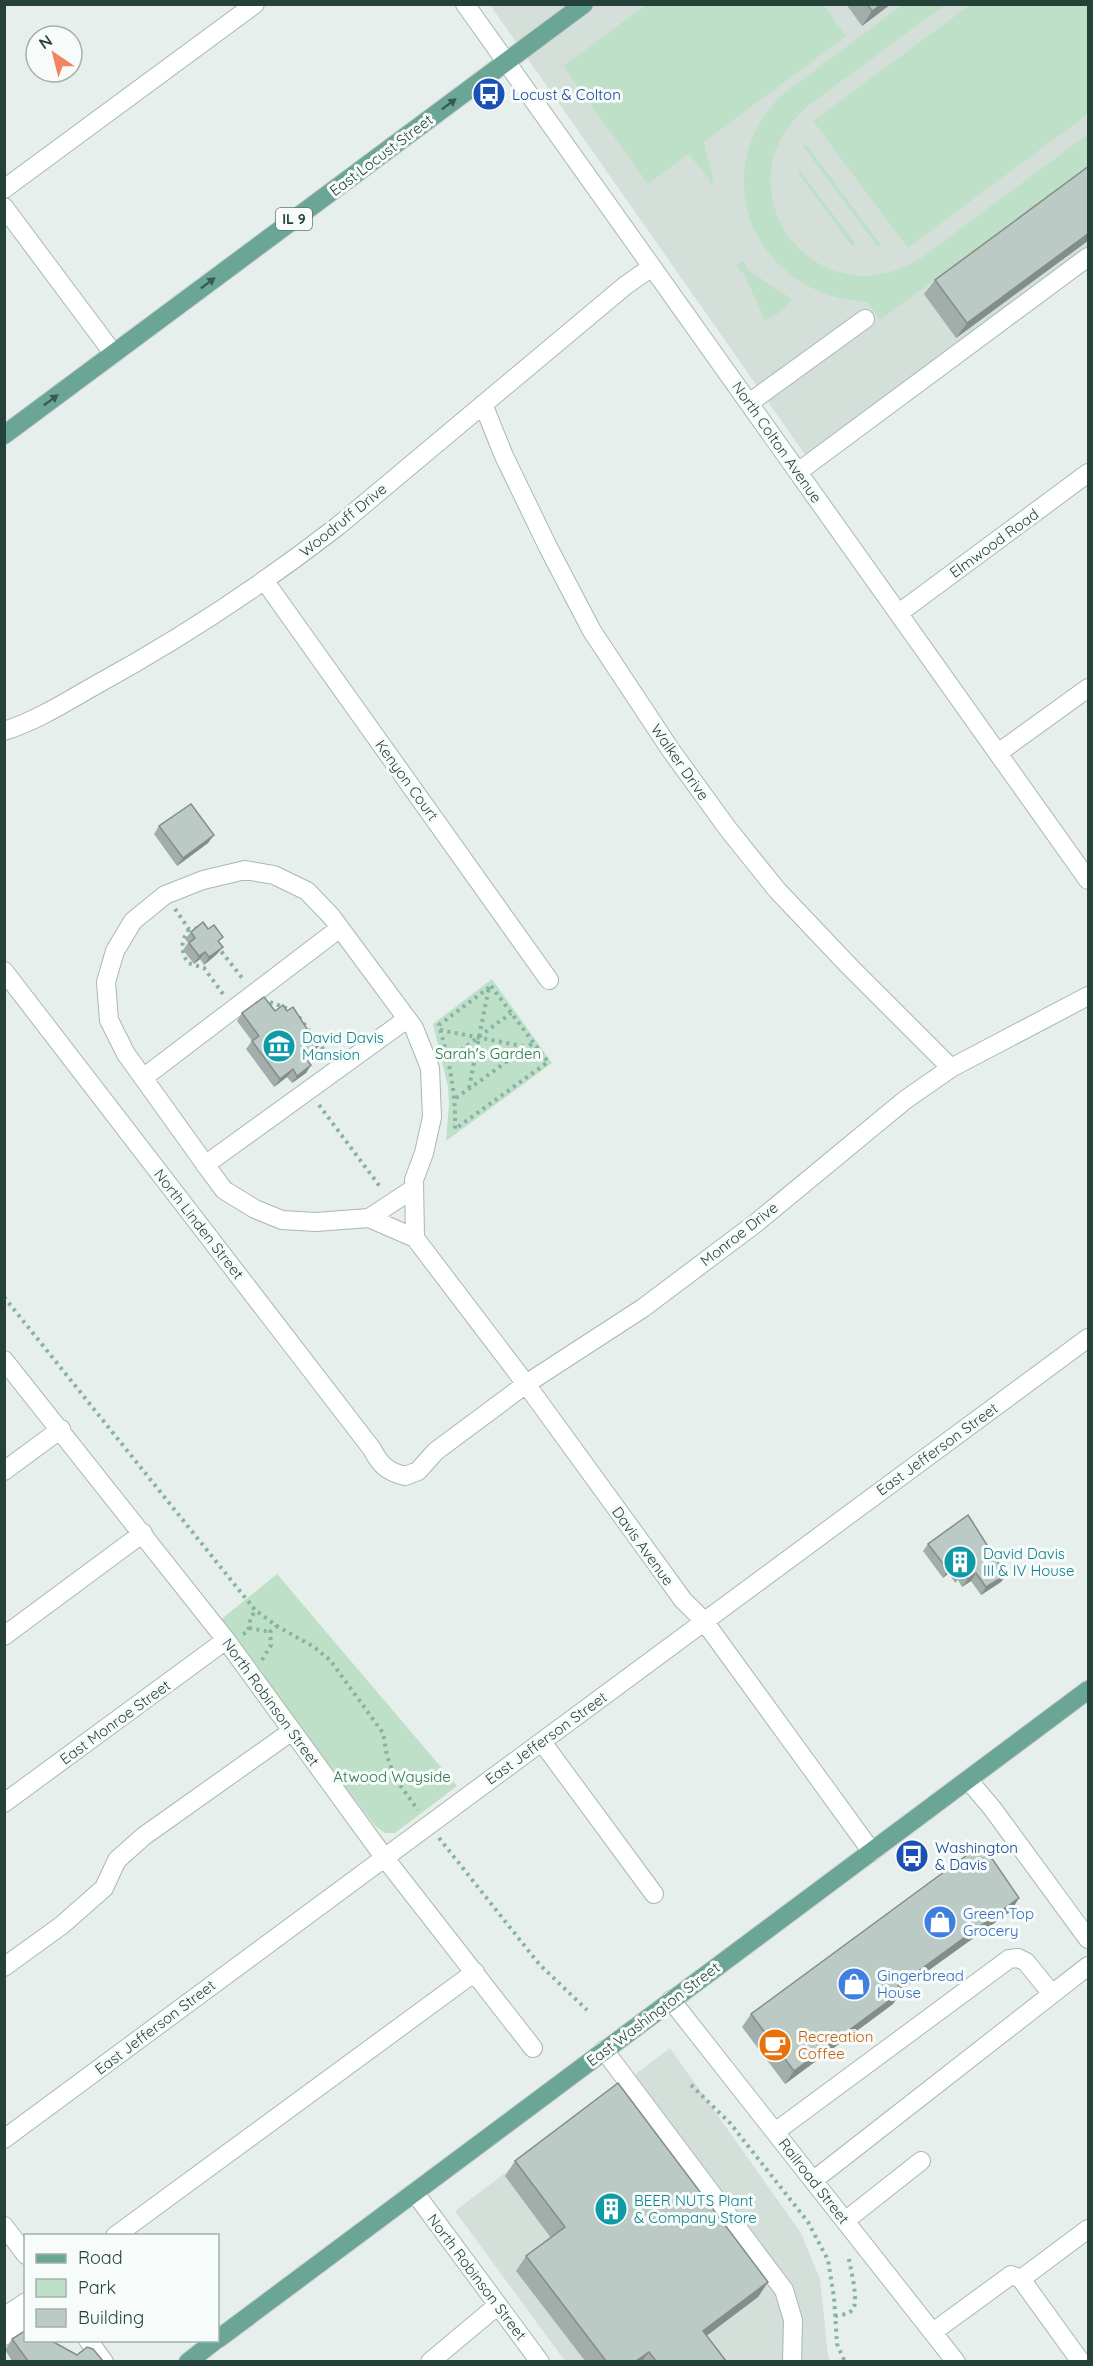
<svg xmlns="http://www.w3.org/2000/svg" width="1093" height="2366" font-family="Quicksand,sans-serif">
	<rect width="100%" height="100%" fill="#e6efeb"/>
	<path fill="#d4dfda" d="M490,5H1088V248L806,456Z
		M670,2048L801,2233L820,2279L828,2356L831,2361H565L455,2211Z"/>
	<path fill="#bfe0c8" d="M646,5H824L846,36L704,142L714,183H709V178L688,154L648,184L563,66Z
		M902,5H945L809,105C713,186 815,325 921,258L1088,134V166L880,320L867,302C780,298 717,216 755,132C761,120 770,109 778,98Z
		M970,5H1088V114L908,248L813,121Z
		M806,144L881,245L878,247L803,146Z
		M800,171L855,243L852,246L798,173Z
		M743,261L748,270L792,299L782,311L765,321L743,272L741,273L736,266Z
		M492,979L552,1063L446,1141L449,1104L448,1087L433,1024Z
		M277,1574L457,1786L395,1833H385L375,1826L219,1621Z"/>
	<g fill="none" stroke-linecap="round" stroke-linejoin="round">
		<g stroke="#a8b8b2" stroke-width="20">
			<path id="minor" d="M465,4L1088,880
				M4,189L255,4
				M4,207L113,353
				M749,403L865,319
				M483,404L504,456L548,547L592,631L670,749L728,829L777,890L850,967L951,1068
				M798,472L1088,257
				M264,580L549,980
				M899,613L1088,473
				M4,731C36,721 66,702 94,686C180,639 262,585 338,526L626,285L652,267
				M998,753L1088,688
				M4,971L372,1449C380,1465 388,1472 405,1476L418,1471L436,1451L526,1384L643,1308L756,1223L905,1100L951,1068L1088,996
				M143,1078L340,928
				M205,1165L407,1019
				M369,1218L413,1189
				M415,1238L414,1180L424,1153L432,1117L430,1068L414,1028L331,916L307,891L274,875L245,870L203,880L165,895L133,921L115,951L106,982L109,1020L126,1054L210,1171L224,1190L255,1209L282,1220L316,1222L369,1218L415,1238L526,1384L683,1600L704,1621L872,1852
				M4,1360L226,1640L384,1857L533,2048
				M4,1471L61,1429
				M4,1636L143,1533
				M542,1742L654,1894
				M969,1781L992,1808L1088,1939
				M4,1803L226,1640
				M4,1967L62,1925L104,1888L117,1860L144,1836L292,1731
				M671,2000L956,2362
				M604,2050L784,2290L793,2320L792,2362
				M775,2132L1009,1959L1018,1958L1026,1962L1052,1994
				M4,2139L1088,1338
				M814,2180L1088,1966
				M415,2193L540,2362
				M845,2221L921,2161
				M4,2226L26,2255
				M115,2236L475,1972
				M1021,2279L1088,2229
				M4,2317L26,2302
				M933,2332L1011,2275L1021,2279L1081,2362
				M4,2336L26,2320
				M88,2340L104,2362
				M430,2362L498,2305"/>
		</g>
		<g stroke="#c2cac8" stroke-width="20">
			<path id="major" d="M4,435L584,4
				M218,2339L1088,1690
				M188,2362L216,2340"/>
		</g>
		<path stroke="#86b3a5" stroke-width="4" stroke-dasharray="3 4.5" stroke-linecap="butt" d="M175,909L189,929L202,928
			M189,929C181,941 180,950 188,963L204,968L223,994
			M218,937L221,951L243,979
			M491,986L548,1062L455,1129C456,1090 449,1062 439,1025Z
			M270,1002L294,1011
			M299,1017L327,1054
			M440,1030L527,1047
			M449,1059L511,1013
			M469,1088L489,987
			M456,1098L533,1043
			M319,1105L381,1188
			M4,1297L255,1610L277,1626L314,1647L330,1660L383,1733L387,1756L395,1778L418,1810
			M249,1628L270,1632
			M243,1634L248,1632L250,1621L255,1610
			M262,1660L271,1645L270,1632L277,1626
			M439,1838L539,1964L587,2010
			M691,2085L730,2123L808,2222L828,2260L834,2297L837,2344L845,2362
			M835,2316C841,2315 850,2314 853,2309C859,2300 850,2266 848,2255"/>
		<use href="#minor" stroke="#fff" stroke-width="18"/>
		<use href="#major" stroke="#6aa596" stroke-width="18"/>
	</g>
	<path fill="#a1aea9" d="M846,4H891L862,26Z
		M1089,166V240L956,338L924,294L935,280Z
		M159,826L208,843L177,866L154,834Z
		M191,932L219,942L217,954L204,965L200,959L194,964L183,950L188,943L185,939Z
		M275,1011H287L318,1046L313,1053L306,1058L311,1065L306,1073L292,1083L287,1077L274,1087L246,1049L252,1041L237,1021L242,1013Z
		M928,1544L1006,1575L1001,1582L981,1595L971,1581L962,1587L958,1580L955,1583L949,1573L943,1578L923,1551Z
		M1011,1911L901,1990L893,2004L785,2084L742,2027L751,2014Z
		M515,2161L768,2282L758,2297L706,2336L726,2361H585L516,2271L526,2256L551,2238L505,2176Z
		M12,2339L103,2361H12L5,2350Z"/>
	<path fill="#838d89" d="M882,4H891L862,26L872,11Z
		M1089,233V240L956,338L967,323Z
		M214,835L208,843L177,866L183,858Z
		M223,947L217,954L204,965L209,957Z
		M205,952L200,959L194,964L199,956Z
		M318,1046L313,1053L299,1064L304,1056Z
		M311,1065L306,1073L292,1083L297,1076Z
		M293,1069L287,1077L274,1087L280,1079Z
		M955,1565L949,1573L943,1578L948,1570Z
		M976,1573L971,1581L962,1587L968,1579Z
		M1006,1575L1001,1582L981,1595L986,1587Z
		M1019,1898L1011,1911L889,1999L898,1986Z
		M902,1991L893,2004L785,2084L794,2071Z
		M768,2282L758,2297L693,2346L703,2331Z
		M649,2352L642,2361H636Z"/>
	<path fill="#bbcac4" stroke="#838d89" stroke-width="1.5" d="M867,4H882L872,11Z
		M1089,166V233L967,323L935,280Z
		M191,804L214,835L183,858L159,826Z
		M203,922L208,929L214,925L223,937L218,941L223,947L209,957L205,952L199,956L189,943L195,938L191,932Z
		M264,997L275,1011L283,1005L287,1011L293,1007L318,1046L304,1056L311,1065L297,1076L293,1069L280,1079L252,1041L259,1036L242,1013Z
		M968,1515L1006,1575L986,1587L976,1573L968,1579L963,1573L961,1575L955,1565L948,1570L928,1544Z
		M982,1844L1019,1898L898,1986L902,1991L794,2071L751,2014Z
		M618,2083L768,2282L703,2331L726,2361H656L649,2352L636,2361H606L526,2256L565,2227L515,2161Z
		M26,2330V2340H50L77,2355L87,2347L93,2349L103,2361H28L12,2339Z"/>
	<defs><path id="oneway-solid" d="M-6-.8H1V-3.2L6.5 0L1 3.2V.8H-6Z" transform="scale(1.5)"/></defs>
	<g fill="#365b51">
		<use href="#oneway-solid" transform="translate(449 104) rotate(-37)"/>
		<use href="#oneway-solid" transform="translate(208 283) rotate(-37)"/>
		<use href="#oneway-solid" transform="translate(51 400) rotate(-37)"/>
	</g>
	<defs>
		<g id="bus-disc" transform="scale(1.725)"><circle r="9.5" fill="#1a4fb4" stroke="#f7fbf9"/><path d="M-5-6H5V4H4V6H2V4H-2V6H-4V4H-5ZM-3.5-4V0h7V-4ZM-3.5 1.2v1.5H-2V1.2ZM2 1.2v1.5H3.5V1.2Z" fill="#fff"/></g>
		<g id="museum-disc" transform="scale(1.725)"><circle r="9.5" fill="#0f9aa8" stroke="#f7fbf9"/><path d="M0-6L6-3V-2H-6V-3ZM-5-1h2V3h-2ZM-1-1h2V3h-2ZM3-1h2V3H3ZM-6 4H6V6H-6Z" fill="#fff"/></g>
		<g id="building-disc" transform="scale(1.725)"><circle r="9.5" fill="#0f9aa8" stroke="#f7fbf9"/><path d="M-4-6H4V6H1V3H-1V6H-4ZM-2.5-4.3h1.7v1.8h-1.7ZM.8-4.3h1.7v1.8H.8ZM-2.5-1h1.7V.8h-1.7ZM.8-1h1.7V.8H.8Z" fill="#fff"/></g>
		<g id="shop-disc" transform="scale(1.725)"><circle r="9.5" fill="#3f7fe0" stroke="#f7fbf9"/><path d="M-5-2.5h2.3a2.7 3.5 0 0 1 5.4 0H5L5.5 6h-11ZM-1.5-2.5h3a1.5 2.3 0 0 0-3 0Z" fill="#fff"/></g>
		<g id="cafe-disc" transform="scale(1.725)"><circle r="9.5" fill="#e8710a" stroke="#f7fbf9"/><path d="M-5.5-4.5H6V0H3Q3 3.5 0 3.5H-2.5Q-5.5 3.5-5.5 0ZM3-3.2v2h1.7v-2ZM-6 4.5H4V6H-6Z" fill="#fff"/></g>
	</defs>
	<g fill-rule="evenodd">
		<use href="#bus-disc" x="489" y="94"/>
		<use href="#museum-disc" x="279" y="1046"/>
		<use href="#building-disc" x="960" y="1562"/>
		<use href="#bus-disc" x="912" y="1856"/>
		<use href="#shop-disc" x="940" y="1922"/>
		<use href="#shop-disc" x="854" y="1984"/>
		<use href="#cafe-disc" x="775" y="2045"/>
		<use href="#building-disc" x="611" y="2209"/>
	</g>
	<g text-anchor="middle" dominant-baseline="central" stroke-width="6" stroke-linejoin="round" paint-order="stroke">
		<rect fill="#f7fbf9" stroke="#637a73" stroke-width="1.5" x="276" y="208" width="36" height="22" rx="4.5"/>
		<g font-size="14" font-weight="bold" fill="#24423a">
			<text x="294" y="219">IL 9</text>
		</g>
		<g font-size="15" fill="#164399" stroke="#f7fbf9" text-anchor="start">
			<text x="512" y="94">Locust &amp; Colton</text>
			<text x="935" y="1847">Washington<tspan x="935" dy="17">&amp; Davis</tspan></text>
		</g>
		<g font-size="15" fill="#24423a" stroke="#f7fbf9">
			<text transform="translate(381 155) rotate(-37)">East Locust Street</text>
			<text transform="translate(777 442) rotate(55)">North Colton Avenue</text>
			<text transform="translate(343 520) rotate(-39)">Woodruff Drive</text>
			<text transform="translate(994 543) rotate(-36)">Elmwood Road</text>
			<text transform="translate(680 762) rotate(55)">Walker Drive</text>
			<text transform="translate(407 780) rotate(54)">Kenyon Court</text>
			<text transform="translate(199 1224) rotate(52)">North Linden Street</text>
			<text transform="translate(739 1234) rotate(-38)">Monroe Drive</text>
			<text transform="translate(937 1449) rotate(-36)">East Jefferson Street</text>
			<text transform="translate(643 1546) rotate(54)">Davis Avenue</text>
			<text transform="translate(271 1702) rotate(54)">North Robinson Street</text>
			<text transform="translate(115 1722) rotate(-36)">East Monroe Street</text>
			<text transform="translate(546 1738) rotate(-36)">East Jefferson Street</text>
			<text transform="translate(653 2014) rotate(-37)">East Washington Street</text>
			<text transform="translate(155 2027) rotate(-37)">East Jefferson Street</text>
			<text transform="translate(814 2181) rotate(52)">Railroad Street</text>
			<text transform="translate(477 2277) rotate(53)">North Robinson Street</text>
		</g>
		<g font-size="15" fill="#0d838f" stroke="#f7fbf9" text-anchor="start">
			<text x="302" y="1037">David Davis<tspan x="302" dy="17">Mansion</tspan></text>
			<text x="983" y="1553">David Davis<tspan x="983" dy="17">III &amp; IV House</tspan></text>
			<text x="634" y="2200">BEER NUTS Plant<tspan x="634" dy="17">&amp; Company Store</tspan></text>
		</g>
		<g font-size="15" fill="#2d7a4b" stroke="#f7fbf9">
			<text x="488" y="1053">Sarah's Garden</text>
			<text x="392" y="1776">Atwood Wayside</text>
		</g>
		<g font-size="15" fill="#366cbe" stroke="#f7fbf9" text-anchor="start">
			<text x="963" y="1913">Green Top<tspan x="963" dy="17">Grocery</tspan></text>
			<text x="877" y="1975">Gingerbread<tspan x="877" dy="17">House</tspan></text>
		</g>
		<g font-size="15" fill="#c56008" stroke="#f7fbf9" text-anchor="start">
			<text x="798" y="2036">Recreation<tspan x="798" dy="17">Coffee</tspan></text>
		</g>
	</g>
	<rect width="1093" height="2366" fill="none" stroke="#24423a" stroke-width="12"/>
	<rect x="24" y="2234" width="195" height="108" fill="#f7fbf9" stroke="#a3b1ad" stroke-width="1.5"/>
	<rect x="36" y="2254" width="30" height="9" fill="#6aa596" stroke="#a3b1ad" stroke-width="1.5"/>
	<text x="78" y="2264" font-size="18" fill="#24423a">Road</text>
	<rect x="36" y="2279" width="30" height="18" fill="#bfe0c8" stroke="#a3b1ad" stroke-width="1.5"/>
	<text x="78" y="2294" font-size="18" fill="#24423a">Park</text>
	<rect x="36" y="2309" width="30" height="18" fill="#bbcac4" stroke="#a3b1ad" stroke-width="1.5"/>
	<text x="78" y="2324" font-size="18" fill="#24423a">Building</text>
	<g transform="translate(54 54) rotate(325)"><circle r="28" fill="#f7fbf9" stroke="#a3b1ad" stroke-width="1.5"/>
	<path d="M0-4.5L10 22L0 15L-10 22Z" fill="#f4845f"/>
	<text y="-9" font-size="16" font-weight="bold" text-anchor="middle" fill="#24423a">N</text>
	</g>
</svg>
